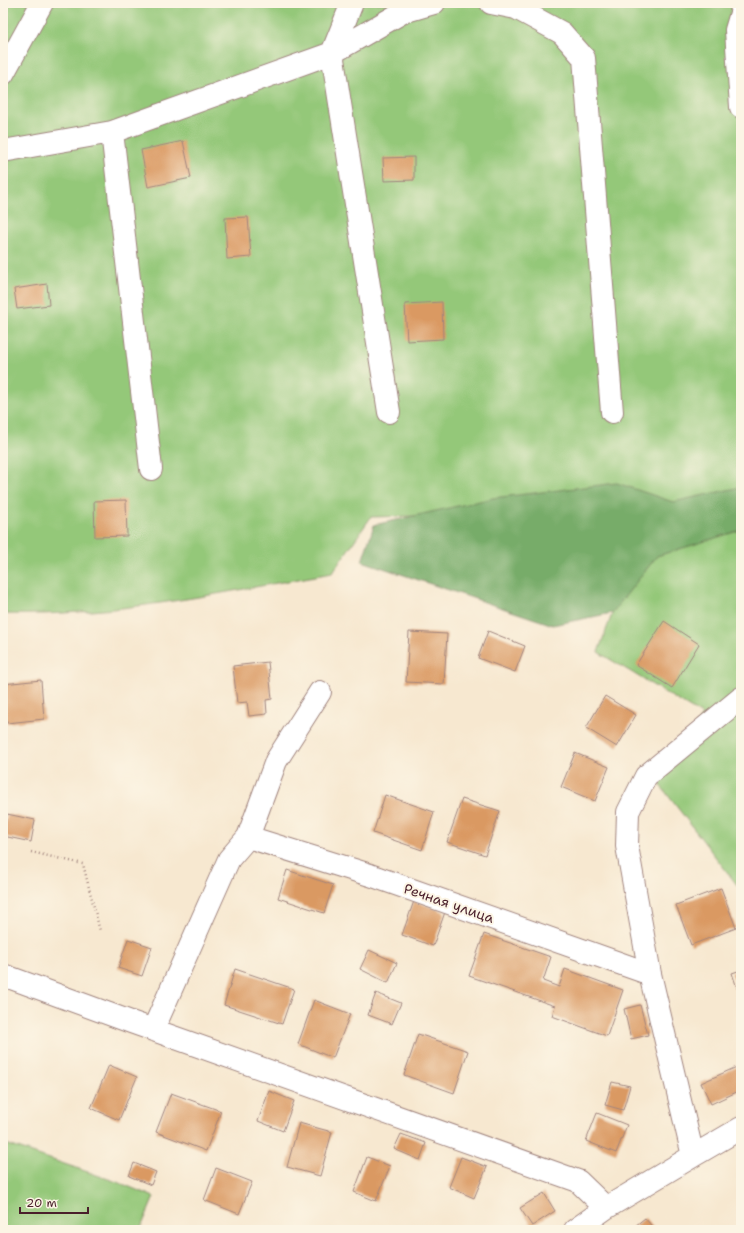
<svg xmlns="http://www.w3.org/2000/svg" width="744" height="1233" font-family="'Shantell Sans',sans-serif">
	<rect width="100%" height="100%" fill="#fcf5e5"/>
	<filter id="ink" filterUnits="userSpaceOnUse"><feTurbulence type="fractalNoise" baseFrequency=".025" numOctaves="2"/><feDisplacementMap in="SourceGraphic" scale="8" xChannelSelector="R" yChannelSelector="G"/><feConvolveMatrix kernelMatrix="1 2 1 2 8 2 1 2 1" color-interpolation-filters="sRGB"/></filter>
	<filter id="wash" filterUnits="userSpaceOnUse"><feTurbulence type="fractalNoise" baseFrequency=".012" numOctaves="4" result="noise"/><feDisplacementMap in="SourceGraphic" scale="16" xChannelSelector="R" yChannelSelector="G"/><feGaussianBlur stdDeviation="0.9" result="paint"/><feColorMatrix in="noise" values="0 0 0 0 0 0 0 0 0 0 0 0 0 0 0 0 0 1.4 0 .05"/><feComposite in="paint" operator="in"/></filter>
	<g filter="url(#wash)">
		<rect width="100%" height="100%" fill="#f7e8d0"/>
		<path fill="#94c879" stroke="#6f7452" d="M3,3H741V890L660,785L702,715L598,652L650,511L371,517L332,573C224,592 114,617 3,614Z
			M3,1143L120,1183L154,1197L140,1230H3Z"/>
		<path fill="#77ac69" stroke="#60664a" d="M617,483L673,502L741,487V530L657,556L612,613L553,625L362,561L374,525L493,498Z"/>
		<g id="blocks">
			<path fill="#da9962" d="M183,141L191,178L148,187L141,150Z
				M414,157V180L384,181L383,158Z
				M248,217L251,257L227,259L225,218Z
				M47,284L49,305L17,309L14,289Z
				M442,302L443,339L407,341L405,304Z
				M126,500L127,536L95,537L94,501Z
				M664,621L699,644L672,688L636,665Z
				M488,631L525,646L515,672L478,658Z
				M409,632L447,634L444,684L406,682Z
				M268,662L272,699L266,700L267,714L249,716L247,702L237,703L233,666Z
				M41,680L44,719L7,723L3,684Z
				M605,696L636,715L617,747L586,728Z
				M575,753L609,767L595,801L561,787Z
				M385,795L434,812L422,850L373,833Z
				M462,799L500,811L485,855L447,842Z
				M7,814L35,820L31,842L3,836Z
				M287,870L333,885L324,913L278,898Z
				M721,888L736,928L691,945L676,905Z
				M414,901L445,912L433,946L402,935Z
				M484,934L551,957L543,981L559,987L565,969L623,990L607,1036L552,1016L555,1006L469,976Z
				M128,939L152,947L142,976L118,968Z
				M369,950L397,963L388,983L360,969Z
				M235,969L294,989L282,1024L224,1005Z
				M741,970V1000L732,973Z
				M376,993L401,1003L392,1024L368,1015Z
				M314,1000L350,1014L333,1058L298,1044Z
				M640,1005L648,1035L631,1039L624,1009Z
				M418,1034L468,1051L454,1093L404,1075Z
				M109,1065L137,1077L119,1120L91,1108Z
				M741,1065V1090L711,1104L701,1083Z
				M612,1082L630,1086L623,1110L605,1105Z
				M269,1091L294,1101L283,1131L258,1121Z
				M171,1093L221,1111L206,1151L156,1132Z
				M597,1113L627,1125L616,1153L586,1141Z
				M299,1123L332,1132L320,1176L287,1167Z
				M401,1134L426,1143L420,1160L394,1149Z
				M367,1157L390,1166L376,1201L354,1192Z
				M461,1157L487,1167L474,1198L449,1187Z
				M134,1163L156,1172L151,1185L129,1176Z
				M216,1168L252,1182L239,1214L204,1200Z
				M544,1193L555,1211L532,1226L520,1208Z
				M645,1218L655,1230H630Z"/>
		</g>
	</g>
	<g filter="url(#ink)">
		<use href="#blocks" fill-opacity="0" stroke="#a0847e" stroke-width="1"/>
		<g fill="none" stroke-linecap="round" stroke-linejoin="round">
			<g stroke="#a0847e" stroke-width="24">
				<path id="minor" d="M491,3L516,8L562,33L584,58L612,412
					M741,13L736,30L741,107
					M3,74L42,3
					M112,132L151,469
					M3,151L112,132L332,53L352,3
					M389,412L332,53L403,12L434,3
					M248,837L370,875L650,974
					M3,975L131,1022L578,1181L606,1208
					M153,1030L229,859L248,837L276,761L320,692
					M693,1156L741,1128
					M575,1230L606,1208L693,1156L650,974L627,846L628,812L646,776L741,698"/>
			</g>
			<path stroke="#a0847e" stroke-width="2.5" stroke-dasharray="1 3" stroke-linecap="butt" d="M31,852L83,864L100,931"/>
			<use href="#minor" stroke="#fff" stroke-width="22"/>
		</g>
	</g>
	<g text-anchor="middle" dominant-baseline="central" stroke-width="4" stroke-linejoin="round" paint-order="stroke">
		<g font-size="14" fill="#4a1f2b" stroke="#fcf5e5">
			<text transform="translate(449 903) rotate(19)">Речная улица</text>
		</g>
	</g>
	<rect width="744" height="1233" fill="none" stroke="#fcf5e5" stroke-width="16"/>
	<path d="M20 1207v6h68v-6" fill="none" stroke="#4a1f2b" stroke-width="2"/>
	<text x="26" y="1207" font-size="12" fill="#4a1f2b" stroke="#fcf5e5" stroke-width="3" paint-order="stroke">20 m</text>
</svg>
